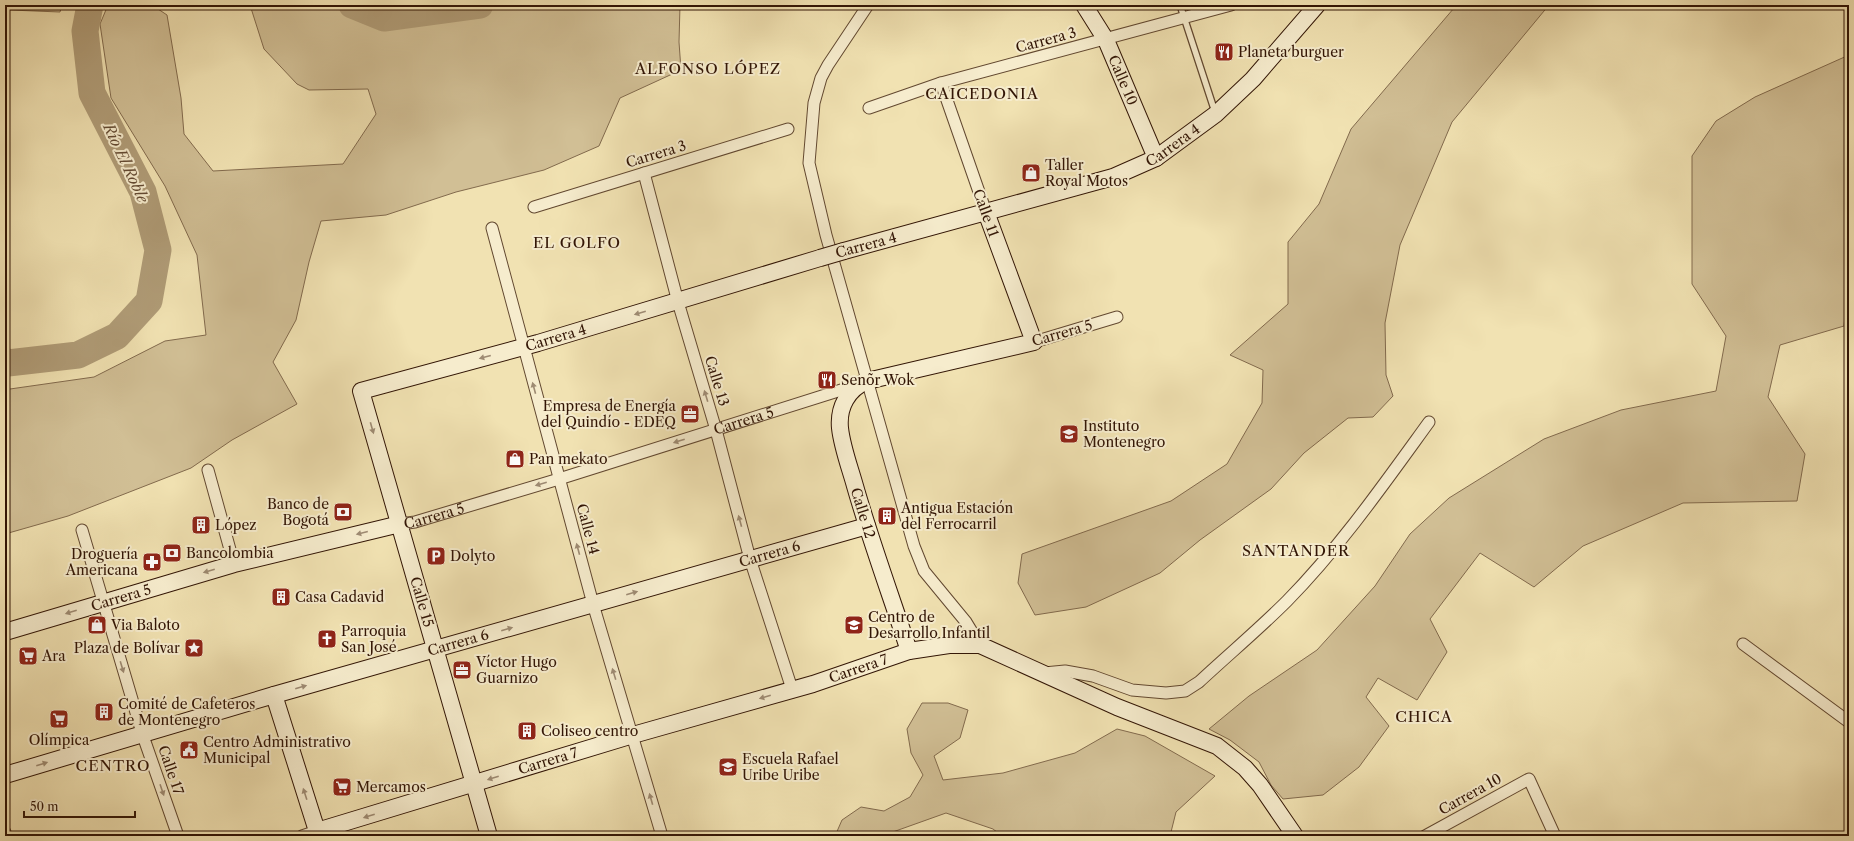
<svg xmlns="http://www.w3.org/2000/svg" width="1854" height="841" font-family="'Libre Caslon Text',serif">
	<rect width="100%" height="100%" fill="#f1e2b2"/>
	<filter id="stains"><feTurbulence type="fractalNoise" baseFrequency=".005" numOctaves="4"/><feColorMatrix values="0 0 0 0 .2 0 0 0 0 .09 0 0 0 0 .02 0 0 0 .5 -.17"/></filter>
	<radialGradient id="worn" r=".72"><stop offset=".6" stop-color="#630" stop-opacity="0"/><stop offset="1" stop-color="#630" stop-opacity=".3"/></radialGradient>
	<path fill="#d1bf95" stroke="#826a4d" d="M6,5H62L60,12L10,10Z
		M108,5H152L167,15L181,98L184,134L213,171L343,164L376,114L368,89L309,90L297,84L264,49L250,5H680L679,42L681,70L620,98L599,146L544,170L456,192L386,215L321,221L309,262L296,320L273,362L297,404L232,440L191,468L68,516L5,534V386L10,389L94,377L165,341L206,335L197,255L165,186L111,98L100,24Z
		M1455,5H1549L1452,122L1400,245L1385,323L1386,375L1393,396L1373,417L1348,418L1304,453L1271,489L1200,540L1160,573L1086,607L1035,615L1018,583L1022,554L1171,501L1227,464L1262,403L1263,370L1230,355L1288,304V242L1319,204L1351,129L1454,8Z
		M1849,55V278L1844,326L1780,345L1768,397L1805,454L1797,501L1683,503L1583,546L1534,587L1480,553L1430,619L1447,652L1417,700L1378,678L1366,697L1389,726L1359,767L1323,795L1283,799L1271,785L1259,762L1230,740L1209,729L1249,696L1317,650L1375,586L1410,534L1449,498L1544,439L1621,410L1716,391L1726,336L1692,284V156L1716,121L1755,97Z
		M922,703H948L968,710L960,738L934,756L943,780L1003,773L1075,753L1117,729L1145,736L1215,776L1176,812L1170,836H1002L993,829L946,813L890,833L889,836H835L842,820L861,807L884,811L910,797L923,775L911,753L907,729Z"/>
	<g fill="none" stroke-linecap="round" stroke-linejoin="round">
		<path stroke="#b09c77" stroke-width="27" d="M352,5L384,18L480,5
			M5,361L8,363L78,355L117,336L149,301L158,250L143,192L92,93L85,31L90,5"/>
		<g stroke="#624830" stroke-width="8">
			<path id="lane" d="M1180,5L1215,112"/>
		</g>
		<g stroke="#624830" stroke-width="13">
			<g id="street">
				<path d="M868,5L828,65L821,78L814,103L809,163L826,235L914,546L924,571L966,622L980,645"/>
				<path d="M941,83L986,212"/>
				<path d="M869,108L941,83L1231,5"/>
				<path d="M644,173L678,302L716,430L750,559L792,689"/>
				<path d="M534,207L788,129"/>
				<path d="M492,228L593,604L662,836"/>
				<path d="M1034,342L1117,317"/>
				<path d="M208,470L234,564"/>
				<path id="s1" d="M400,524L415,522L559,479L857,385"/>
				<path d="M82,530L142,733L178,836"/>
				<path d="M1743,644L1849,722"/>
				<path d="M1044,673L1065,671L1093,676L1132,690L1166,693L1185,691L1199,682C1228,655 1259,629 1287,601C1340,547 1384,484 1429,422"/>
				<path d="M5,832L6,836"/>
				<path d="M302,836L317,831L319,836"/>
				<path d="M1425,836L1529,779L1555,836"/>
			</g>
		</g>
		<g stroke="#321505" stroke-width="18">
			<g id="secondary">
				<path id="s2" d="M1084,5L1106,40L1156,158"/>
				<path id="s3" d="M844,251L1113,177L1156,158L1216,114L1253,79L1317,5"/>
				<path id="s4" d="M5,632L234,564L400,524"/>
				<path d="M909,651C891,596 871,542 855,486C850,468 842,447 840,428C838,407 848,389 867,381L1034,342L986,212"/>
				<path id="s5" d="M274,695L317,831L633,735L813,684L909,651L949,645H980L1117,707L1217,746L1245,768L1260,785L1295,836"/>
				<path id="s6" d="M5,775L274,695L867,526"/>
				<path id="s7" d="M489,836L361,391L538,343L820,258"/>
			</g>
		</g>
		<use href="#lane" stroke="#f6eccd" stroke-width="5.5"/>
		<use href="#street" stroke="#f6eccd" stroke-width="11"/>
		<use href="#secondary" stroke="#f6eccd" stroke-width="16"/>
		<g stroke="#321505" stroke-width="18" stroke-linecap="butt">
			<path id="secondary-bridge" d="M820,258L844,251"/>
		</g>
		<use href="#secondary-bridge" stroke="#f6eccd" stroke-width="16"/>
	</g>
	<defs><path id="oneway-solid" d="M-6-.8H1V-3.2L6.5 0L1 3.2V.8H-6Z"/></defs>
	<g fill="#9e8b73">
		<use href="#oneway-solid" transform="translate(640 313) rotate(164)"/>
		<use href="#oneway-solid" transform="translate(485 357) rotate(165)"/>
		<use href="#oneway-solid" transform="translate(534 388) rotate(-105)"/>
		<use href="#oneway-solid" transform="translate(706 396) rotate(-107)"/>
		<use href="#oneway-solid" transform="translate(372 428) rotate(74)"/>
		<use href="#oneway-solid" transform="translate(679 441) rotate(163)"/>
		<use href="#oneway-solid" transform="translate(541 484) rotate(164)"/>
		<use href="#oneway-solid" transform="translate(740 521) rotate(-105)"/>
		<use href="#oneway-solid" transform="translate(362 533) rotate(166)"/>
		<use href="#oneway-solid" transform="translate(578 549) rotate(-105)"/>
		<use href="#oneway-solid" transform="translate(209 571) rotate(164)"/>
		<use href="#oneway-solid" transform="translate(632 593) rotate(-16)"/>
		<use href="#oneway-solid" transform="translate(71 612) rotate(163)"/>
		<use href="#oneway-solid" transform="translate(507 629) rotate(-16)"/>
		<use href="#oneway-solid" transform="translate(122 667) rotate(73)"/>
		<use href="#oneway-solid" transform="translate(614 674) rotate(-107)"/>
		<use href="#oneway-solid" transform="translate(301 687) rotate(-16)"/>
		<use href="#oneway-solid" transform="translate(765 697) rotate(164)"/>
		<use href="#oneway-solid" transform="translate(42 764) rotate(-17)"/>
		<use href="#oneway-solid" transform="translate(493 778) rotate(163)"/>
		<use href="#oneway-solid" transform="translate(162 790) rotate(71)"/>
		<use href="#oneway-solid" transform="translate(305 794) rotate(-108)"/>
		<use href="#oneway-solid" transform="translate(651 799) rotate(-106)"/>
		<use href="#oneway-solid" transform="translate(369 816) rotate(163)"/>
	</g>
	<defs>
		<g id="restaurant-square" transform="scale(1)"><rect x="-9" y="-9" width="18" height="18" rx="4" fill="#8f2418" stroke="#f6eccd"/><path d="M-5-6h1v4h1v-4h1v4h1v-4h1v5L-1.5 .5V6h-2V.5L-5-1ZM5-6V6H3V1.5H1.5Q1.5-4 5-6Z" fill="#fff"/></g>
		<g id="shop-square" transform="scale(1)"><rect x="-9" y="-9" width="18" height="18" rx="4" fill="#8f2418" stroke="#f6eccd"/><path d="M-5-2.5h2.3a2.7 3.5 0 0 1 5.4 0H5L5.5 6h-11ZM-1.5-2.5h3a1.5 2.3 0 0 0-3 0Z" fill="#fff"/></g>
		<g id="office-square" transform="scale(1)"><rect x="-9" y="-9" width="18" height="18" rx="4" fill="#8f2418" stroke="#f6eccd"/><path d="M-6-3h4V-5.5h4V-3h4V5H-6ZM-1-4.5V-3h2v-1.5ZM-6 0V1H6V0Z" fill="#fff"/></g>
		<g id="university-square" transform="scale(1)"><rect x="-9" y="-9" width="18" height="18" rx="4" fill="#8f2418" stroke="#f6eccd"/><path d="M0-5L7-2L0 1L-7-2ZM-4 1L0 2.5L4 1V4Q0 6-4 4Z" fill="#fff"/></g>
		<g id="bank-square" transform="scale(1)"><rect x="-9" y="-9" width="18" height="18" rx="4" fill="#8f2418" stroke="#f6eccd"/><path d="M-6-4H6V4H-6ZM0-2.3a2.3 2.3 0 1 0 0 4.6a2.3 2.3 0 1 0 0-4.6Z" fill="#fff"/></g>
		<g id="building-square" transform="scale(1)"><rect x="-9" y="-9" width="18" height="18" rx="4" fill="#8f2418" stroke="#f6eccd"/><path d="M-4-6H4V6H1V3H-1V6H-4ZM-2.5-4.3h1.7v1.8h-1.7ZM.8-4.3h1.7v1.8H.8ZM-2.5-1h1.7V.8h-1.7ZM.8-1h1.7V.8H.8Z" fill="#fff"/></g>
		<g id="parking-square" transform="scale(1)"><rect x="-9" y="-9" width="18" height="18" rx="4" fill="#8f2418" stroke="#f6eccd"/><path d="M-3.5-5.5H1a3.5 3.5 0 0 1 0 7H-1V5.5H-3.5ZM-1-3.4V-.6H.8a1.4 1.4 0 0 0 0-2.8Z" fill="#fff"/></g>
		<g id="pharmacy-square" transform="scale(1)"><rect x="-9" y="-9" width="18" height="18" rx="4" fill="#8f2418" stroke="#f6eccd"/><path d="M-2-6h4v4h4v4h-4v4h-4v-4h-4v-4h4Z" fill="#fff"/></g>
		<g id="school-square" transform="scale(1)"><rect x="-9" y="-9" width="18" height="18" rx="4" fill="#8f2418" stroke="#f6eccd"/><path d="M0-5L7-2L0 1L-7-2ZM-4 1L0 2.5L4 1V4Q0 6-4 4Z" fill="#fff"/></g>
		<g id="church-square" transform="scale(1)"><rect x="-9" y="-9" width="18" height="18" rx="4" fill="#8f2418" stroke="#f6eccd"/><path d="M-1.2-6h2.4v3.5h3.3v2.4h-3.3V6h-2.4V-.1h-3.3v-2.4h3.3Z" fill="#fff"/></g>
		<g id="sight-square" transform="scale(1)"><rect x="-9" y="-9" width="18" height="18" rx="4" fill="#8f2418" stroke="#f6eccd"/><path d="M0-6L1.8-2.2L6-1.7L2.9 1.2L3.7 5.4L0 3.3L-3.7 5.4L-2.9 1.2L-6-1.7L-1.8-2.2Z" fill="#fff"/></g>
		<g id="supermarket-square" transform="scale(1)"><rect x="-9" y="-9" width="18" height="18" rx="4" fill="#8f2418" stroke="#f6eccd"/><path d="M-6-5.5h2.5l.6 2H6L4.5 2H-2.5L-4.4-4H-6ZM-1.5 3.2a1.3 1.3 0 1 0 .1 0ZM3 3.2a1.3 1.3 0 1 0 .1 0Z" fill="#fff"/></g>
		<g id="civic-square" transform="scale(1)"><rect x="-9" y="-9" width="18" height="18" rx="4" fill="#8f2418" stroke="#f6eccd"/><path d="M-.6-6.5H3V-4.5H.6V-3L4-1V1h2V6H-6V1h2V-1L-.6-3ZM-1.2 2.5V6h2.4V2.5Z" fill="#fff"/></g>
	</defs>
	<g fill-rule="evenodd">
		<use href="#restaurant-square" x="1224" y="52"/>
		<use href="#shop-square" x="1031" y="173"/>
		<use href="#restaurant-square" x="827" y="380"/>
		<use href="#office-square" x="690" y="414"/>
		<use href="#university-square" x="1069" y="434"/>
		<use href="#shop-square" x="515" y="459"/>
		<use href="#bank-square" x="343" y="512"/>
		<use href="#building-square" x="887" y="516"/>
		<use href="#building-square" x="201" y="525"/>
		<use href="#bank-square" x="172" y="553"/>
		<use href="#parking-square" x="436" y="556"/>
		<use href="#pharmacy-square" x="152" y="562"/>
		<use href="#building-square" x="281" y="597"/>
		<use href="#shop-square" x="97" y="625"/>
		<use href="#school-square" x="854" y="625"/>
		<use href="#church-square" x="327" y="639"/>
		<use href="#sight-square" x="194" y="648"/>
		<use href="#supermarket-square" x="28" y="656"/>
		<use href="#office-square" x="462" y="670"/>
		<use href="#building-square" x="104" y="712"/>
		<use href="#supermarket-square" x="59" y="719"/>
		<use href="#building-square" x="527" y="731"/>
		<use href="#civic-square" x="189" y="750"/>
		<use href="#school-square" x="728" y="767"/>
		<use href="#supermarket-square" x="342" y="787"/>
	</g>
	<g text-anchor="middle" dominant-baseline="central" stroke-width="4" stroke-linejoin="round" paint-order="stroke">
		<g font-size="14" fill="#321505" stroke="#f6eccd">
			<text transform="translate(1046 40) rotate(-15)">Carrera 3</text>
			<text stroke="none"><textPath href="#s2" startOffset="85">Calle 10</textPath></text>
			<text stroke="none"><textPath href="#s3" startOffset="347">Carrera 4</textPath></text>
			<text transform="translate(656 154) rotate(-17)">Carrera 3</text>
			<text transform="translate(986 213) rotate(70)">Calle 11</text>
			<text transform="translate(866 245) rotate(-15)">Carrera 4</text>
			<text transform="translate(1062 333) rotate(-16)">Carrera 5</text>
			<text stroke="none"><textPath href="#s7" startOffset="665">Carrera 4</textPath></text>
			<text transform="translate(717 381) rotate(73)">Calle 13</text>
			<text stroke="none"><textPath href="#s1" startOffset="359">Carrera 5</textPath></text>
			<text transform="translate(863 513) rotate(73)">Calle 12</text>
			<text stroke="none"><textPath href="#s1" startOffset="35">Carrera 5</textPath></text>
			<text transform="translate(588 529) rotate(75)">Calle 14</text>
			<text stroke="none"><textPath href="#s6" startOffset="796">Carrera 6</textPath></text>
			<text stroke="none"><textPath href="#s4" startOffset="121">Carrera 5</textPath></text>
			<text transform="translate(422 602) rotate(74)">Calle 15</text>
			<text stroke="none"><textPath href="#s6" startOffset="472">Carrera 6</textPath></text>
			<text stroke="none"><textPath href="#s5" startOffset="708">Carrera 7</textPath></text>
			<text stroke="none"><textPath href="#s5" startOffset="384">Carrera 7</textPath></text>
			<text transform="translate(171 770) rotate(71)">Calle 17</text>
			<text transform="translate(1470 794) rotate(-29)">Carrera 10</text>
		</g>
		<g font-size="14" fill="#321505" stroke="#f6eccd" text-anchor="start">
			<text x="1238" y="52">Planeta burguer</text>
			<text x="1045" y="165">Taller<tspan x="1045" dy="16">Royal Motos</tspan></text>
			<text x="841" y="380">Senõr Wok</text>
			<text x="676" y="406" text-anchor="end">Empresa de Energía<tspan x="676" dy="16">del Quindío - EDEQ</tspan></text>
			<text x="1083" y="426">Instituto<tspan x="1083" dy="16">Montenegro</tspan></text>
			<text x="529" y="459">Pan mekato</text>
			<text x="329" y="504" text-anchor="end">Banco de<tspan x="329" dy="16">Bogotá</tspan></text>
			<text x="901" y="508">Antigua Estación<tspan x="901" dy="16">del Ferrocarril</tspan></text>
			<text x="215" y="525">López</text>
			<text x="186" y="553">Bancolombia</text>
			<text x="138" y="554" text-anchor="end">Droguería<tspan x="138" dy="16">Americana</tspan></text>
			<text x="450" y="556">Dolyto</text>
			<text x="295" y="597">Casa Cadavid</text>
			<text x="868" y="617">Centro de<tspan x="868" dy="16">Desarrollo Infantil</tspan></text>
			<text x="111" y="625">Via Baloto</text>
			<text x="341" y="631">Parroquia<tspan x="341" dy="16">San José</tspan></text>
			<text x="180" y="648" text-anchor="end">Plaza de Bolívar</text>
			<text x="42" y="656">Ara</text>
			<text x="476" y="662">Víctor Hugo<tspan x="476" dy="16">Guarnizo</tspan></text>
			<text x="118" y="704">Comité de Cafeteros<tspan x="118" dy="16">de Montenegro</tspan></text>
			<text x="541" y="731">Coliseo centro</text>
			<text x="59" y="740" text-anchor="middle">Olímpica</text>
			<text x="203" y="742">Centro Administrativo<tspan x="203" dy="16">Municipal</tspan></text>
			<text x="742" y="759">Escuela Rafael<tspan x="742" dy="16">Uribe Uribe</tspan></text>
			<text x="356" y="787">Mercamos</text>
		</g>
		<g font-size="15" letter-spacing="1" fill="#321505" stroke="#f6eccd">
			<text x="708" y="68">ALFONSO LÓPEZ</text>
			<text x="982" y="93">CAICEDONIA</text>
			<text x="577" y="242">EL GOLFO</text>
			<text x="1296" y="550">SANTANDER</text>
			<text x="1424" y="716">CHICA</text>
			<text x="113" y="765">CENTRO</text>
		</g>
		<g font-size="15" font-style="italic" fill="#644b33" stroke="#f6eccd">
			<text transform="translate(126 163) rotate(65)">Río El Roble</text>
		</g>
	</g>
	<rect width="1854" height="841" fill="none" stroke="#f1e2b2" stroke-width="20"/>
	<rect x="6" y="6" width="1842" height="829" fill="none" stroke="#321505" stroke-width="2"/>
	<rect x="10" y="10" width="1834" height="821" fill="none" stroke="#321505"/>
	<path d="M24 811v6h111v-6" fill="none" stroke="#321505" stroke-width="2"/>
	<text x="30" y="811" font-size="12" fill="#321505" stroke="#f6eccd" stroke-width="3" paint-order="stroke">50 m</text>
	<rect width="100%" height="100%" filter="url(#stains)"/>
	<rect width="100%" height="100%" fill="url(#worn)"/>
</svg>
